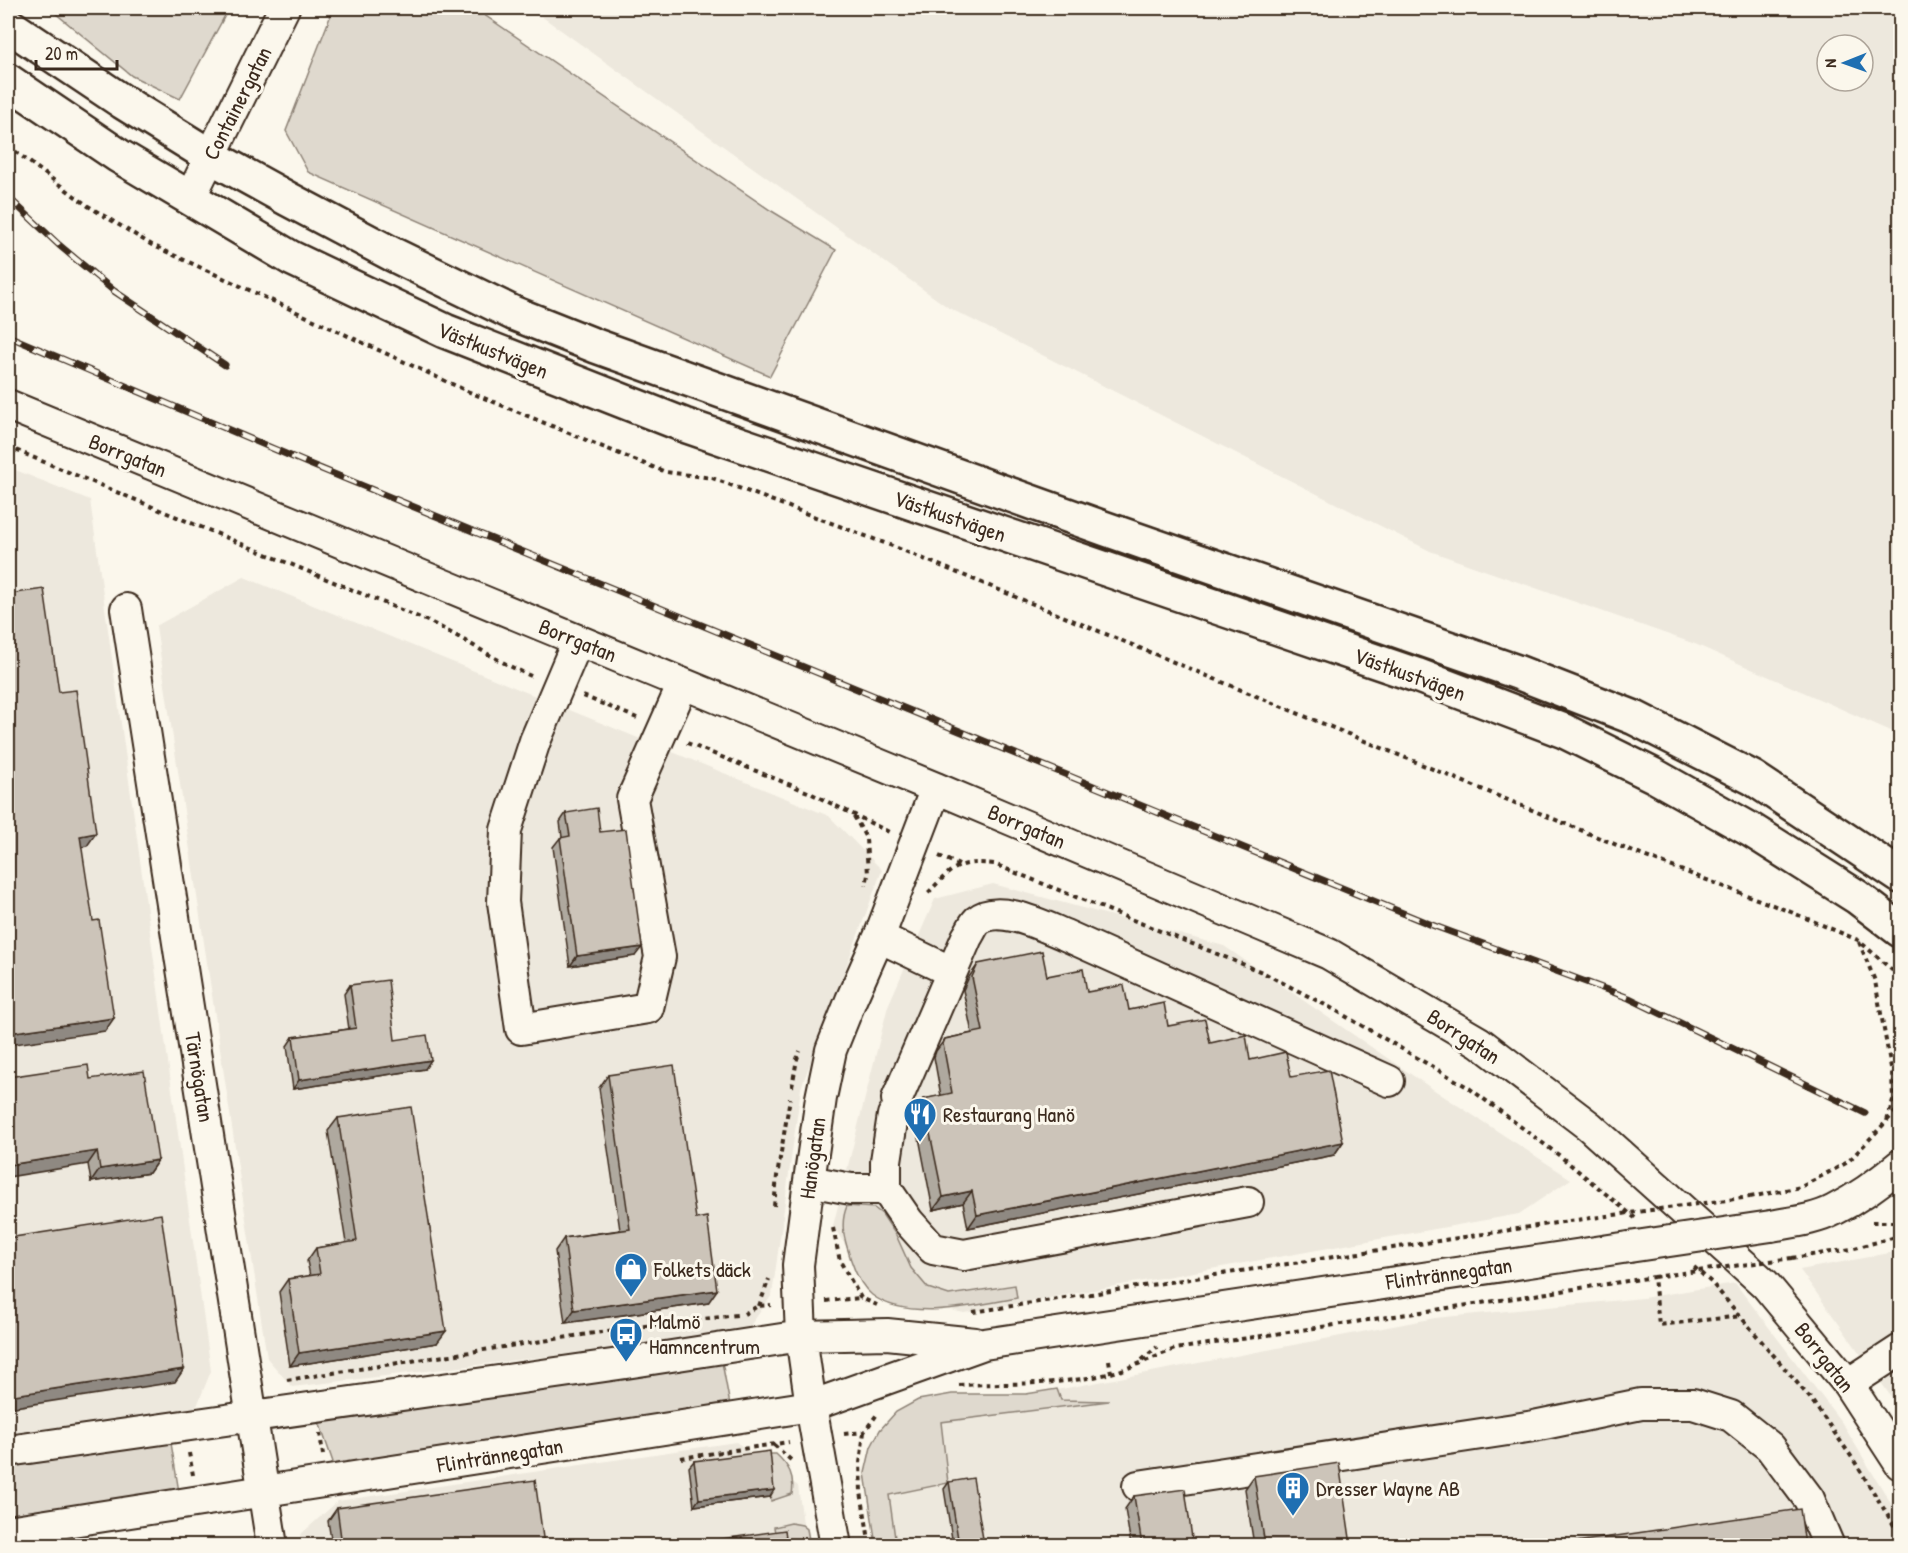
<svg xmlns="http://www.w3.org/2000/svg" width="1908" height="1553" font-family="'Patrick Hand',sans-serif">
	<rect width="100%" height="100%" fill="#fbf7ec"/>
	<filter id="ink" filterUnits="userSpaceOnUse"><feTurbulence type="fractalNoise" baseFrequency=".0167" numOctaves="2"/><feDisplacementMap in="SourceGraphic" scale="12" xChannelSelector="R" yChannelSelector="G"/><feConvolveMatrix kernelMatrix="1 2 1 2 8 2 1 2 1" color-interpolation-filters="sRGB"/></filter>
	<g filter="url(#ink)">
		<path fill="#ede8dd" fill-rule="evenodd" d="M530,8H1900V735L1695,644L1430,551L949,308ZM1827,45H1863V81H1827Z
			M8,467L90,500L211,1371L193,1416L8,1441Z
			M244,577L829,816L882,870L801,1088L772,1295L745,1333L292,1387L267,1358L156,626Z
			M993,884L1224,946L1431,1088L1571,1179L1519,1214L964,1313L877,1294L833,1226L888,1006L935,899Z
			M1900,1251V1409L1800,1270Z
			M1735,1283L1842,1423L1900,1518V1545L875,1546L873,1523L895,1428L993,1402L1435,1318L1643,1298Z
			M736,1442L798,1486L806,1545L301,1546L300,1535L338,1501Z"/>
		<path fill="#dfd9ce" stroke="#8d8276" stroke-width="1.5" d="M49,8H229L180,99L132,76Z
			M335,8H474L770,210L836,250L770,376L308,172L286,131L332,12Z
			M847,1206L874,1208L882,1214L896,1235L911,1268L928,1288L949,1295L1015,1285L1017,1298C977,1305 907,1322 872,1295C862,1287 855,1272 851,1260C845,1241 839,1225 847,1206Z
			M722,1362L730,1405L335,1468L318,1419Z
			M1057,1389L1061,1400L1109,1401L941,1422L948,1483L889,1495L896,1545H876L865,1473L871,1447L880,1430L896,1412L918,1400L952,1394H1026Z
			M171,1443L179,1492L8,1518V1467Z
			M765,1454H776C789,1466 795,1476 792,1494L771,1501Z
			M791,1523L802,1525L807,1529L810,1545H777L774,1527Z"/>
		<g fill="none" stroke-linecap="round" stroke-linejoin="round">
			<g stroke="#3b2a1e" stroke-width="34">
				<path id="minor" d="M190,198L284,8
					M8,405L936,788L1329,954L1479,1042L1589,1126L1765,1284L1848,1384L1900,1464
					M126,609L272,1546
					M578,640L535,741L506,830L503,902L521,1029L648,1008L660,957L632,799L683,684
					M879,937L952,972
					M897,1099L967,937C970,933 973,925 977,921C998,903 1043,926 1065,935L1389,1081
					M809,1181L851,1189H886L908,1221L933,1249L964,1255L1248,1202
					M886,1189V1161L893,1115
					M1771,1226C1792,1222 1815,1220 1834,1210C1858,1198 1880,1182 1900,1165
					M1848,1384L1900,1350
					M8,1451L626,1363L801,1336L887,1334L975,1343
					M1138,1486L1534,1426L1641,1404H1693L1731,1416L1770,1447L1809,1499L1829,1546
					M8,1531L811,1406L984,1344L1629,1247
					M836,1546L811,1406L801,1336L798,1265L809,1181L821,1098L831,1050L851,1000L879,937L936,788"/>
			</g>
			<g stroke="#3b2a1e" stroke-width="38">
				<path id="major" d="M8,25L123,102L210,156L288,199L392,254L513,313L596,346L1106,529L1517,672L1635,718L1753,778L1900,876
					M8,81L119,156L291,258L445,331L684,425L1416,675L1564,731L1655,776L1751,830L1857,897L1900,930"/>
			</g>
			<path stroke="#3b2a1e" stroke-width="4" stroke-dasharray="4.5 4.5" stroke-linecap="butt" d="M8,146L88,206L152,245L467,391L632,459L666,472L712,478L895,547L1641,855L1791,912L1858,940L1900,977
				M8,447L430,622C465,639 496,661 531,676
				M583,696L637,718
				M687,743L808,792L889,832
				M854,816L866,838L868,875L866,885
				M939,856L959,865
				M928,893C952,868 958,860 994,864L1262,972L1335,1010L1469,1088L1560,1156L1635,1218
				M1859,942L1875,981L1892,1073L1893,1100L1887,1121
				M792,1087L797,1059L800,1051
				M1750,1197L1801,1187L1848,1162L1900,1107
				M774,1206L777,1176L790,1098
				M1872,1222H1900
				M833,1228L840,1261L861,1298L877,1305
				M1792,1258L1851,1249L1900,1236
				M1694,1267L1711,1282L1810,1398L1853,1459L1900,1535
				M826,1301L861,1298
				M759,1306L769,1279
				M973,1312L1569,1221
				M744,1314L758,1306L771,1305
				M1109,1360L1111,1373
				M1142,1360L1157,1347
				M287,1380L621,1329L737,1315
				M959,1385C1009,1383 1062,1386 1111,1373C1132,1368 1154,1357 1175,1349L1654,1277L1659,1325L1741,1316
				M864,1432L860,1463L861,1492L870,1546
				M320,1433L323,1455
				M844,1434L864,1432L878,1413
				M774,1445L791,1460
				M189,1453L193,1475
				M681,1458L789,1442"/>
			<use href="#minor" stroke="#fbf7ec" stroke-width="30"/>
			<use href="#major" stroke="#fbf7ec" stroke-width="33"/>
			<g stroke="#3b2a1e" stroke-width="7">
				<path id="rail" d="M8,197L59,245L114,291L225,365
					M8,336L307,463L1432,925L1629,998L1865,1113"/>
			</g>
			<use href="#rail" stroke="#fbf7ec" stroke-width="4.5" stroke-dasharray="14" stroke-linecap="butt"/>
			<g stroke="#3b2a1e" stroke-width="34" stroke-linecap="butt">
				<path id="minor-bridge" d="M1629,1247L1771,1226"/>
			</g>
			<path stroke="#3b2a1e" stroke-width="4" stroke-dasharray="4.5 4.5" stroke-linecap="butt" d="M1569,1221L1750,1197
				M1654,1277L1792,1258"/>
			<use href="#minor-bridge" stroke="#fbf7ec" stroke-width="30"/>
		</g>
		<path fill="#afa99f" stroke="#3b2a1e" stroke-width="1.5" d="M566,813L600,832L635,956L570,966L553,847L560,838L562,837L560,822Z
			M978,964L1047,976L1291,1077L1343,1142L1334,1155L968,1228L963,1203L933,1210L914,1112L923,1099L941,1096L934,1057L936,1051L945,1039L972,1033L963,990L969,977Z
			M350,985L395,1040L425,1069L293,1089L287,1046L293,1037L349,1029L344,994Z
			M608,1075L696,1219L708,1303L565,1323L555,1251L564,1238L620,1230L599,1088Z
			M90,1079L158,1160L149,1173L91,1182L88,1164Z
			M338,1118L437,1343L290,1366L279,1292L288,1279L310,1276L307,1261L316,1248L346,1243L328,1131Z
			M694,1461L770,1497L694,1506L689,1467Z
			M1254,1476L1351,1545H1254L1245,1489Z
			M949,1482L984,1545H953L944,1489Z
			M1134,1496L1193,1545H1131L1125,1509Z
			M337,1508L544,1545H332L328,1521Z"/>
		<path fill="#8f8982" stroke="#3b2a1e" stroke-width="1.5" d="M96,833L87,846L71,849L80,836Z
			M642,947L635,956L570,966L577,956Z
			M114,1018L105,1031L8,1045V1033Z
			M431,1060L425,1069L293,1089L299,1080Z
			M1343,1142L1334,1155L968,1228L977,1215Z
			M97,1151L88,1164L8,1177V1165Z
			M158,1160L149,1173L91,1182L100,1169Z
			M972,1191L963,1203L933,1210L943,1197Z
			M717,1290L708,1303L565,1323L574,1310Z
			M446,1331L437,1343L290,1366L299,1353Z
			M184,1369L175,1382L8,1408V1396Z
			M774,1490L770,1497L694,1506L699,1499Z"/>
		<path fill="#ccc4b9" stroke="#3b2a1e" stroke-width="1.5" d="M44,589L59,692L76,690L96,833L80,836L93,921L99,920L114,1018L8,1033V594Z
			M597,808L600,832L626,829L642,947L577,956L560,838L570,836L566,813Z
			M1042,951L1047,976L1083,969L1087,992L1124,985L1129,1010L1164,1003L1168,1026L1205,1019L1210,1043L1246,1035L1250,1060L1286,1052L1291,1077L1329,1070L1343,1142L977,1215L972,1191L943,1197L923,1099L952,1093L943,1044L945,1039L983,1031L972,977L978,964Z
			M388,980L395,1040L427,1035L431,1060L299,1080L293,1037L356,1028L350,985Z
			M88,1065L90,1079L144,1071L158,1160L100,1169L97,1151L8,1165V1077Z
			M674,1065L696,1219L707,1217L717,1290L574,1310L564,1238L630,1229L608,1075Z
			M411,1107L446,1331L299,1353L288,1279L320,1274L316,1248L357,1241L338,1118Z
			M161,1214L184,1369L8,1396V1238Z
			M770,1451L774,1490L699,1499L694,1461Z
			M1339,1463L1351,1545H1265L1254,1476Z
			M973,1478L984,1545H959L949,1482Z
			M535,1480L544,1545H342L337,1508Z
			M1185,1489L1193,1545H1142L1134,1496Z
			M1800,1509L1805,1545H1555Z
			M785,1530L787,1545H680Z"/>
	</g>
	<defs>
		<g id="restaurant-pin" transform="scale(1.725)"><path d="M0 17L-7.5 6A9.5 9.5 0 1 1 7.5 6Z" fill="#1f6fb2" stroke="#fbf7ec"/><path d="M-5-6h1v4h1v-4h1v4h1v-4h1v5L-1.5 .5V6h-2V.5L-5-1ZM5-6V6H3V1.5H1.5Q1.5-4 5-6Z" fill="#fff"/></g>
		<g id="shop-pin" transform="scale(1.725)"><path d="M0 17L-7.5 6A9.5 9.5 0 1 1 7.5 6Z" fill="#1f6fb2" stroke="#fbf7ec"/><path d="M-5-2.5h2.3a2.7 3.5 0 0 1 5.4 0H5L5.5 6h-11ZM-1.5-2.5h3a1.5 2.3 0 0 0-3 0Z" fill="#fff"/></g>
		<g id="bus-pin" transform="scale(1.725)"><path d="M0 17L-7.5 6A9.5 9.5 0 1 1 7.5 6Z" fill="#1f6fb2" stroke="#fbf7ec"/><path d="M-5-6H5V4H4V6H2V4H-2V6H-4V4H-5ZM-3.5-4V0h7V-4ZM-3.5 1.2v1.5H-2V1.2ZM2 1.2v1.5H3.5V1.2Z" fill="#fff"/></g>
		<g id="building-pin" transform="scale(1.725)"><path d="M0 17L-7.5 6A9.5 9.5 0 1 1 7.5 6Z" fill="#1f6fb2" stroke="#fbf7ec"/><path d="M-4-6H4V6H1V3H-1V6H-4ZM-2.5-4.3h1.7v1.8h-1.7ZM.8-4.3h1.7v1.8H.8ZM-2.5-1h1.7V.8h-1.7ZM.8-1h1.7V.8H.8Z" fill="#fff"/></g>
	</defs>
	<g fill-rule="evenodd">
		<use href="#restaurant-pin" x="920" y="1114"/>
		<use href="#shop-pin" x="631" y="1269"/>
		<use href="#bus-pin" x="626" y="1334"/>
		<use href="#building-pin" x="1293" y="1488"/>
	</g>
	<g text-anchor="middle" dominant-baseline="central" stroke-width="6" stroke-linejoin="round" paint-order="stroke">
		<g font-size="22" fill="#3b2a1e" stroke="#fbf7ec">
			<text transform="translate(237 103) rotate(-63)">Containergatan</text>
			<text transform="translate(493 350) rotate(22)">Västkustvägen</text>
			<text transform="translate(128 455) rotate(22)">Borrgatan</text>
			<text transform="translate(950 516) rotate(19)">Västkustvägen</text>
			<text transform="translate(578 640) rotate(22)">Borrgatan</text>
			<text transform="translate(1410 674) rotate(20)">Västkustvägen</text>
			<text transform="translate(1027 826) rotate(23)">Borrgatan</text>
			<text transform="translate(1464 1036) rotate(33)">Borrgatan</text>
			<text transform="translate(200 1077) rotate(81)">Tärnögatan</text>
			<text transform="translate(812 1158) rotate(-82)">Hanögatan</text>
			<text transform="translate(1449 1273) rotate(-8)">Flintrännegatan</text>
			<text transform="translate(1825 1357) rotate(52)">Borrgatan</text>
			<text transform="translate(500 1455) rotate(-9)">Flintrännegatan</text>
		</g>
		<g font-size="22" fill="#3b2a1e" stroke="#fbf7ec" text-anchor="start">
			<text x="943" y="1114">Restaurang Hanö</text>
			<text x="654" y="1269">Folkets däck</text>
			<text x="649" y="1321">Malmö<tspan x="649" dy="25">Hamncentrum</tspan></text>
			<text x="1316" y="1488">Dresser Wayne AB</text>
		</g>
	</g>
	<rect width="1908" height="1553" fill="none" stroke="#fbf7ec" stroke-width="30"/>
	<rect x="15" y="15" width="1878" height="1523" fill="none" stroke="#3b2a1e" stroke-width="2" filter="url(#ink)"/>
	<g transform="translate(1845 63) rotate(269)"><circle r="28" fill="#fbf7ec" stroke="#aea59a" stroke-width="1.5"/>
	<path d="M0-4.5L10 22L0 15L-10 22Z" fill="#1f6fb2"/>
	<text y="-9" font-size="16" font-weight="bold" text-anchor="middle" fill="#3b2a1e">N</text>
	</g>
	<path d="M36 60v9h81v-9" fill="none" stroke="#3b2a1e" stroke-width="3"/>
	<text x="45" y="60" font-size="18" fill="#3b2a1e" stroke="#fbf7ec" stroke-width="4.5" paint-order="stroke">20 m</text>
</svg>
